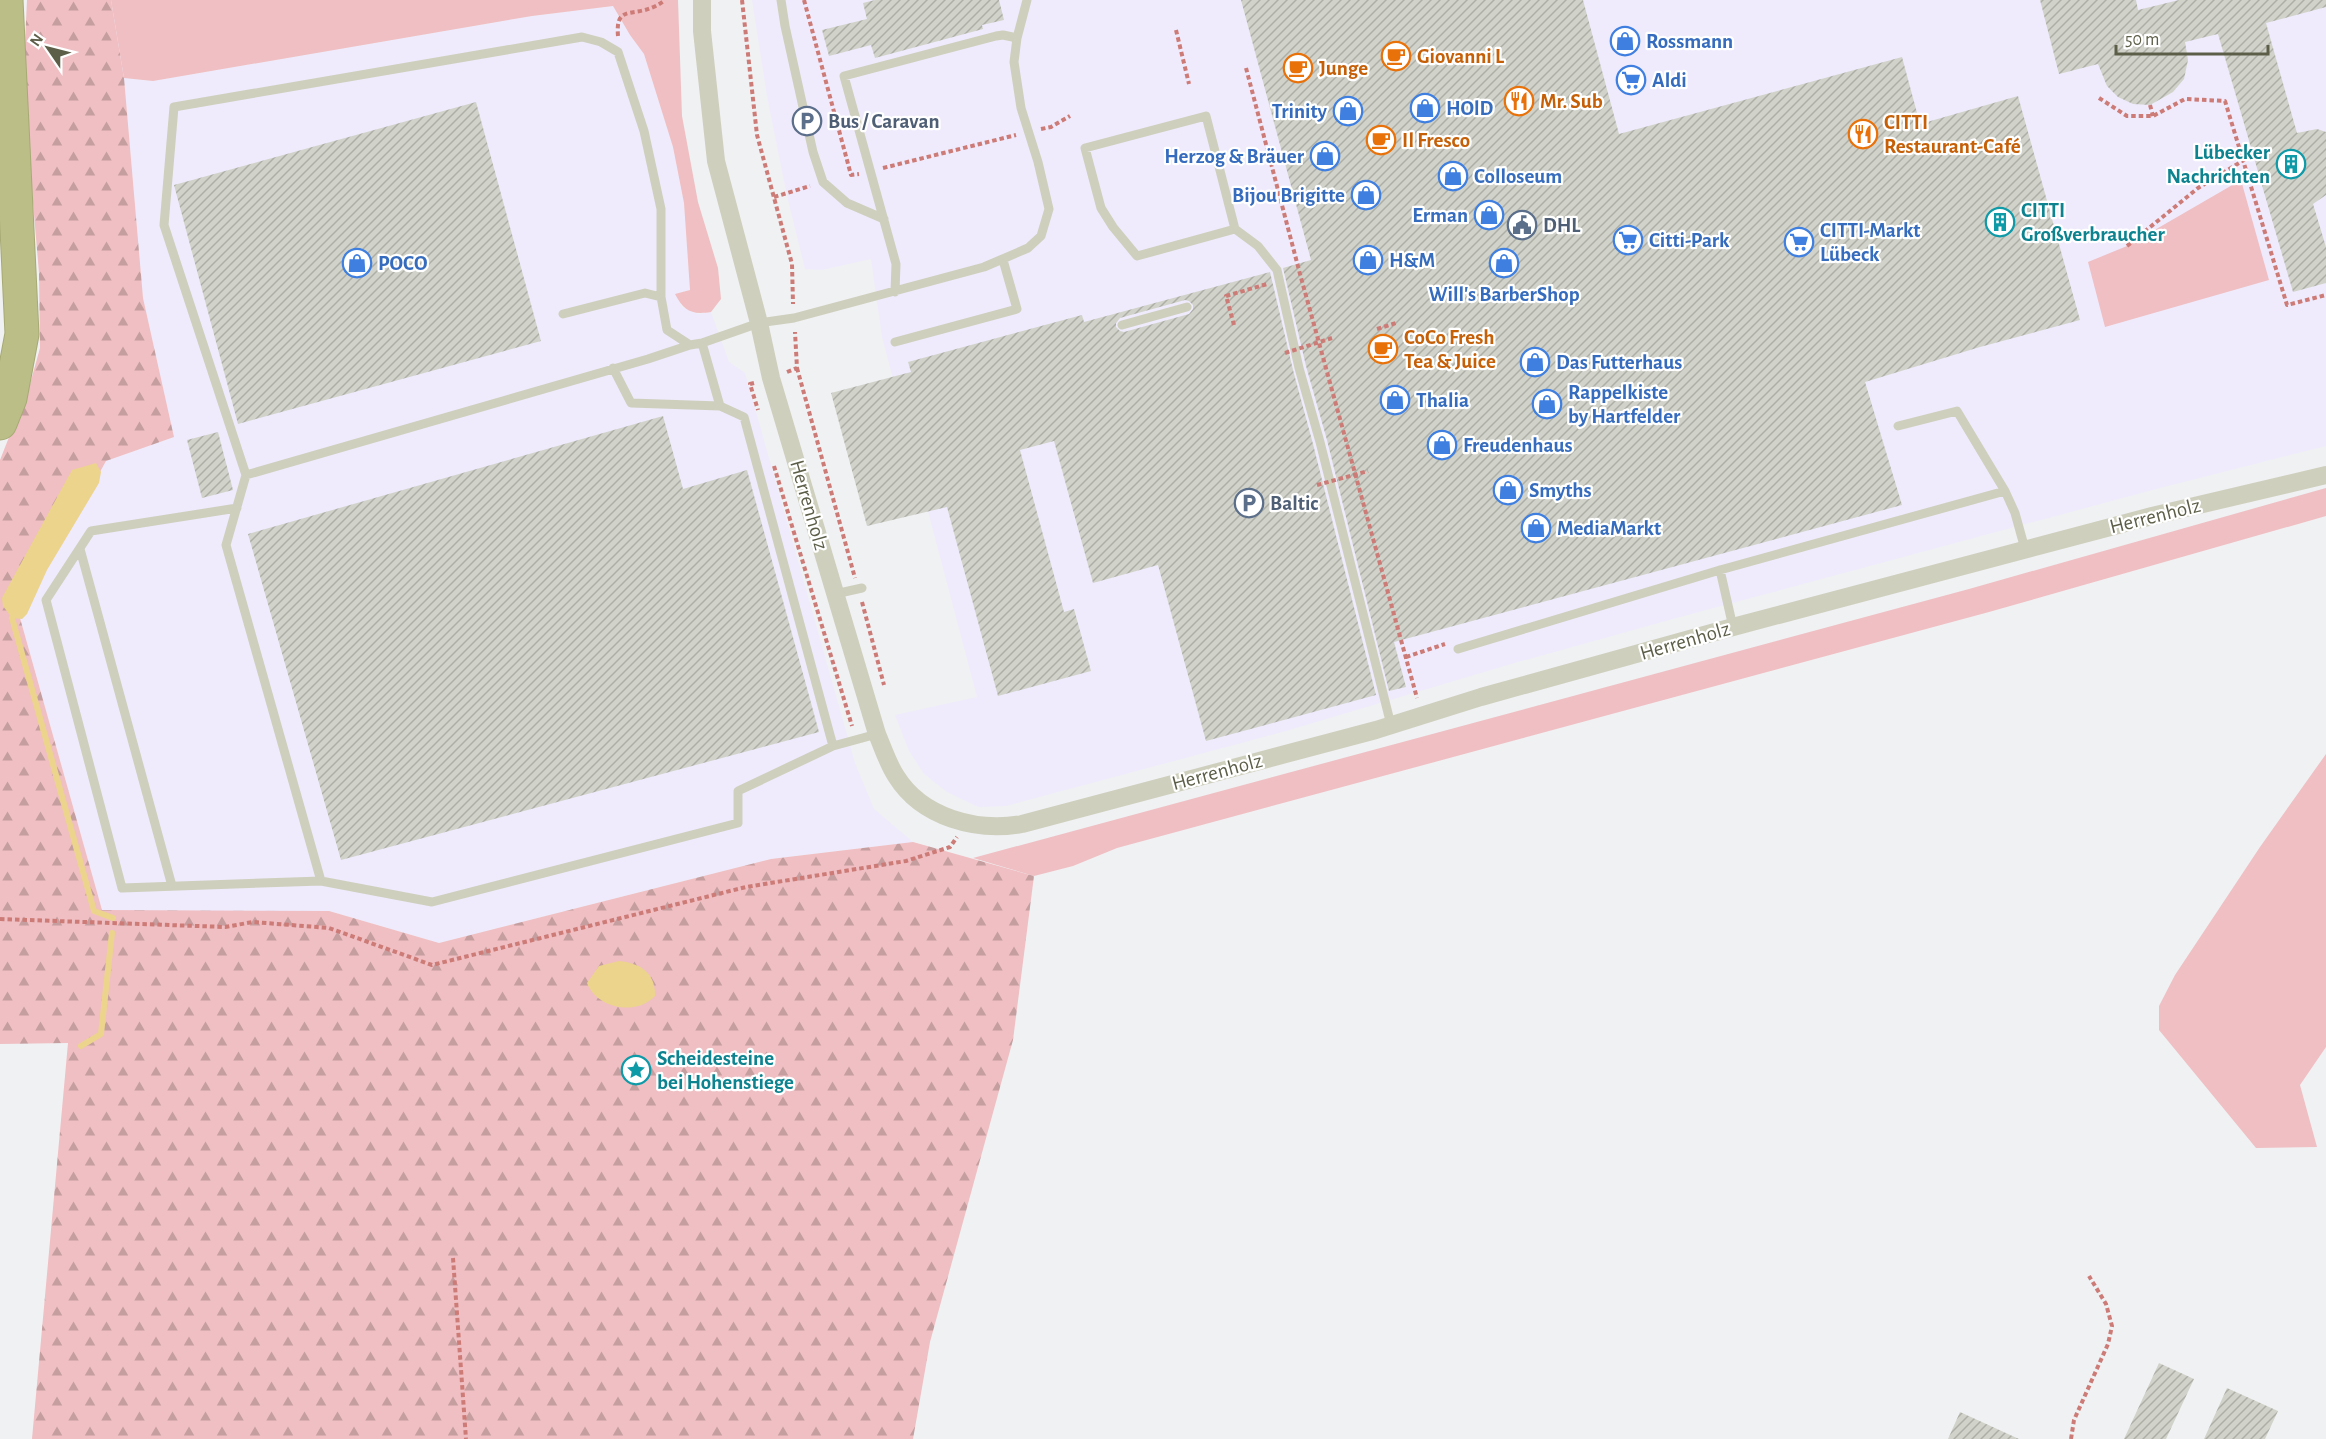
<svg xmlns="http://www.w3.org/2000/svg" width="2326" height="1439" font-family="'Alegreya Sans',sans-serif">
	<defs>
		<pattern id="forest-firs" width="22" height="20" patternUnits="userSpaceOnUse" patternTransform="scale(1.5)"><rect width="22" height="20" fill="#efbfc3"/><path d="M5 1l3.5 6h-7zM16 11l3.5 6h-7z" fill="#c59ea0"/></pattern>
		<pattern id="building-hatch" width="6" height="6" patternUnits="userSpaceOnUse" patternTransform="scale(1.5)"><rect width="6" height="6" fill="#d1d3ca"/><path d="M-1 1l2-2M0 6l6-6M5 7l2-2" fill="none" stroke="#adaea6"/></pattern>
	</defs>
	<rect width="100%" height="100%" fill="#f0f1f3"/>
	<path fill="#efebfc" d="M752,0H2326V446L2160,488L1680,617L1511,664L1286,731L1006,806L978,807L947,792L924,774L909,751L895,715L977,697L882,337L871,259L822,270L805,269L787,196L767,96Z
		M613,6L630,35L644,54L673,147L684,203L690,290L676,294L682,307L698,314L711,312L729,362L745,373L855,763L874,809L913,842L771,859L439,943L329,911H102L20,618L106,461L174,437L143,298L124,78L153,81L532,16Z"/>
	<path fill="#efbfc3" d="M111,0H678L682,116L698,202L718,268L721,299L711,312C691,315 684,311 675,294L690,290L684,203L673,147L644,54L630,35L613,6L532,16L153,81L124,78Z
		M2241,180L2269,280L2105,327L2088,262L2127,246Z
		M2326,488V516L1989,612L1117,848L1073,866L1034,876L973,858L1969,589Z
		M2326,754V1047L2300,1085L2317,1147L2256,1148L2159,1030V1006L2175,975L2260,847Z"/>
	<path fill="url(#forest-firs)" d="M27,0H111L124,78L143,298L174,437L106,461L20,618L102,910L329,911L439,943L771,859L913,842L1034,876L1013,1040L930,1342L913,1439H32L68,1043L0,1044V460L30,384L40,348L39,273L23,85Z"/>
	<path fill="#ecd48d" d="M96,463L101,472L99,483L47,570L27,614L22,619L12,618L3,606L2,598L72,470Z
		M619,961C640,963 656,973 655,996C637,1016 597,1009 587,983L599,966Z"/>
	<g fill="none" stroke-linecap="round" stroke-linejoin="round">
		<path stroke="#ecd48d" stroke-width="6" d="M12,618L94,911L113,918
			M81,1046L101,1034L112,933"/>
	</g>
	<path fill="url(#building-hatch)" fill-rule="evenodd" d="M875,0H999L1004,20L982,25L983,29L875,58L871,45L829,56L822,30L867,19L863,3Z
		M1241,0H1583L1619,134L1902,57L1920,124L2018,96L2080,320L1980,347L1865,382L1902,505L1394,642L1406,687L1389,691L1327,440L1306,366L1283,268L1311,260Z
		M2040,0H2136L2138,10L2179,0H2326V7L2266,23L2297,133L2317,129L2326,132V195L2313,204L2326,247V283L2293,292L2218,34L2185,42L2188,60L2184,79L2173,92L2150,105L2133,104L2118,97L2107,86L2098,64L2059,74Z
		M476,102L541,341L238,424L174,185Z
		M1270,272L1293,370L1313,444L1376,695L1206,741L1158,565L1093,583L1054,441L1020,450L1064,612L1074,609L1091,671L998,696L947,507L867,526L831,393L911,372L908,362L1082,315L1084,322ZM1185,300L1189,301L1193,305V309L1189,314L1124,332L1120,331L1116,327V323L1120,318Z
		M663,416L683,489L747,470L819,732L341,860L248,534Z
		M218,432L233,490L202,498L187,440Z
		M2159,1363L2194,1379L2166,1439H2124Z
		M2227,1388L2278,1411L2265,1439H2204Z
		M1960,1412L2019,1439H1948Z"/>
	<g fill="none" stroke-linecap="round" stroke-linejoin="round">
		<g stroke="#a7aa74" stroke-width="35">
			<path id="highway" d="M0,423L10,398L22,334L6,0"/>
		</g>
		<path stroke="#cd7b77" stroke-width="4" stroke-dasharray="4.5 3" stroke-linecap="butt" d="M742,0L757,135L792,264L793,304
			M804,0L851,175L859,174
			M1176,30L1189,84
			M618,36C615,0 637,22 665,0
			M1246,68L1300,274L1417,698
			M2099,98L2127,116H2153L2185,99L2225,101L2287,305L2326,295
			M2150,105L2153,116
			M1041,129L1051,127L1070,116
			M883,168L1016,135
			M774,197L810,186
			M2127,246L2198,188L2244,160
			M1234,325L1226,296L1267,284
			M1377,329L1396,323
			M797,368L855,578
			M787,372L797,368L795,332
			M754,383L750,384L758,410
			M774,466L852,726
			M862,602L884,685
			M1406,657L1445,644
			M0,919L225,927L253,922L329,928L432,965L746,887L906,861L950,847L957,837
			M453,1258L466,1439
			M2071,1439L2074,1420L2108,1344L2112,1326L2106,1304L2089,1276"/>
		<path stroke="#cfcfbe" stroke-width="9" d="M781,0L785,26L813,152L823,182L847,203L884,219
			M1235,229L1137,256L1113,227L1101,208L1085,148L1206,116L1235,229L1258,246L1277,270L1299,368L1320,442L1391,725
			M895,292L896,264L844,76L996,36L1003,35L1017,38
			M563,314L645,293L661,297
			M1122,325L1187,307
			M895,342L1017,309L1003,260
			M702,343L720,406
			M690,345L648,359L246,475L164,225L174,107L582,37L601,42L618,52L644,131L661,209V297L667,330L690,345L702,343L759,323L794,318L984,267L1028,248L1041,236L1049,209L1038,162L1021,108L1014,62L1017,38L1027,0
			M613,368L631,403L720,406L744,417L833,746L877,734
			M1898,426L1957,411L2005,491L2015,513L2025,549
			M246,475L226,545L321,881L432,902L738,823V791L833,746
			M237,508L91,531L46,600L122,888L321,881
			M80,549L172,886
			M1720,570L1733,627
			M835,594L862,588
			M1458,649L1720,570L2005,491"/>
		<path stroke="#cfcfbe" stroke-width="18" d="M702,0V31L716,161L759,323L771,378L877,734C883,748 888,764 896,776C922,818 977,832 1022,824L1376,730L1481,697L1733,627L2152,516L2326,475"/>
		<use href="#highway" stroke="#bcbe88" stroke-width="33"/>
		<path stroke="#cd7b77" stroke-width="4" stroke-dasharray="4.5 3" stroke-linecap="butt" d="M1285,353L1332,338
			M1317,485L1368,471"/>
	</g>
	<defs>
		<g id="shop-ring" transform="scale(1.5)"><circle r="9.5" fill="#fff" stroke="#3f7fe0" stroke-width="1.5"/><path d="M-5-2.5h2.3a2.7 3.5 0 0 1 5.4 0H5L5.5 6h-11ZM-1.5-2.5h3a1.5 2.3 0 0 0-3 0Z" fill="#3f7fe0"/></g>
		<g id="cafe-ring" transform="scale(1.5)"><circle r="9.5" fill="#fff" stroke="#e8710a" stroke-width="1.5"/><path d="M-5.5-4.5H6V0H3Q3 3.5 0 3.5H-2.5Q-5.5 3.5-5.5 0ZM3-3.2v2h1.7v-2ZM-6 4.5H4V6H-6Z" fill="#e8710a"/></g>
		<g id="supermarket-ring" transform="scale(1.5)"><circle r="9.5" fill="#fff" stroke="#3f7fe0" stroke-width="1.5"/><path d="M-6-5.5h2.5l.6 2H6L4.5 2H-2.5L-4.4-4H-6ZM-1.5 3.2a1.3 1.3 0 1 0 .1 0ZM3 3.2a1.3 1.3 0 1 0 .1 0Z" fill="#3f7fe0"/></g>
		<g id="restaurant-ring" transform="scale(1.5)"><circle r="9.5" fill="#fff" stroke="#e8710a" stroke-width="1.5"/><path d="M-5-6h1v4h1v-4h1v4h1v-4h1v5L-1.5 .5V6h-2V.5L-5-1ZM5-6V6H3V1.5H1.5Q1.5-4 5-6Z" fill="#e8710a"/></g>
		<g id="parking-ring" transform="scale(1.5)"><circle r="9.5" fill="#fff" stroke="#5c6f8a" stroke-width="1.5"/><path d="M-3.5-5.5H1a3.5 3.5 0 0 1 0 7H-1V5.5H-3.5ZM-1-3.4V-.6H.8a1.4 1.4 0 0 0 0-2.8Z" fill="#5c6f8a"/></g>
		<g id="building-ring" transform="scale(1.5)"><circle r="9.5" fill="#fff" stroke="#0f9aa8" stroke-width="1.5"/><path d="M-4-6H4V6H1V3H-1V6H-4ZM-2.5-4.3h1.7v1.8h-1.7ZM.8-4.3h1.7v1.8H.8ZM-2.5-1h1.7V.8h-1.7ZM.8-1h1.7V.8H.8Z" fill="#0f9aa8"/></g>
		<g id="civic-ring" transform="scale(1.5)"><circle r="9.5" fill="#fff" stroke="#5c6f8a" stroke-width="1.5"/><path d="M-.6-6.5H3V-4.5H.6V-3L4-1V1h2V6H-6V1h2V-1L-.6-3ZM-1.2 2.5V6h2.4V2.5Z" fill="#5c6f8a"/></g>
		<g id="sight-ring" transform="scale(1.5)"><circle r="9.5" fill="#fff" stroke="#0f9aa8" stroke-width="1.5"/><path d="M0-6L1.8-2.2L6-1.7L2.9 1.2L3.7 5.4L0 3.3L-3.7 5.4L-2.9 1.2L-6-1.7L-1.8-2.2Z" fill="#0f9aa8"/></g>
	</defs>
	<g fill-rule="evenodd">
		<use href="#shop-ring" x="1625" y="41"/>
		<use href="#cafe-ring" x="1396" y="56"/>
		<use href="#cafe-ring" x="1298" y="68"/>
		<use href="#supermarket-ring" x="1631" y="80"/>
		<use href="#restaurant-ring" x="1519" y="101"/>
		<use href="#shop-ring" x="1425" y="108"/>
		<use href="#shop-ring" x="1348" y="111"/>
		<use href="#parking-ring" x="807" y="121"/>
		<use href="#restaurant-ring" x="1863" y="134"/>
		<use href="#cafe-ring" x="1381" y="140"/>
		<use href="#shop-ring" x="1325" y="156"/>
		<use href="#building-ring" x="2291" y="164"/>
		<use href="#shop-ring" x="1453" y="176"/>
		<use href="#shop-ring" x="1366" y="195"/>
		<use href="#shop-ring" x="1489" y="215"/>
		<use href="#building-ring" x="2000" y="222"/>
		<use href="#civic-ring" x="1522" y="225"/>
		<use href="#supermarket-ring" x="1628" y="240"/>
		<use href="#supermarket-ring" x="1799" y="242"/>
		<use href="#shop-ring" x="1368" y="260"/>
		<use href="#shop-ring" x="357" y="263"/>
		<use href="#shop-ring" x="1504" y="263"/>
		<use href="#cafe-ring" x="1383" y="349"/>
		<use href="#shop-ring" x="1535" y="362"/>
		<use href="#shop-ring" x="1395" y="400"/>
		<use href="#shop-ring" x="1547" y="404"/>
		<use href="#shop-ring" x="1442" y="445"/>
		<use href="#shop-ring" x="1508" y="490"/>
		<use href="#parking-ring" x="1249" y="503"/>
		<use href="#shop-ring" x="1536" y="528"/>
		<use href="#sight-ring" x="636" y="1070"/>
	</g>
	<g text-anchor="middle" dominant-baseline="central" stroke-width="4.5" stroke-linejoin="round" paint-order="stroke">
		<g font-size="21" font-weight="bold" fill="#366cbe" stroke="#fff" text-anchor="start">
			<text x="1646" y="41">Rossmann</text>
			<text x="1652" y="80">Aldi</text>
			<text x="1446" y="108">HOlD</text>
			<text x="1327" y="111" text-anchor="end">Trinity</text>
			<text x="1304" y="156" text-anchor="end">Herzog &amp; Bräuer</text>
			<text x="1474" y="176">Colloseum</text>
			<text x="1345" y="195" text-anchor="end">Bijou Brigitte</text>
			<text x="1468" y="215" text-anchor="end">Erman</text>
			<text x="1820" y="230">CITTI-Markt<tspan x="1820" dy="24">Lübeck</tspan></text>
			<text x="1649" y="240">Citti-Park</text>
			<text x="1389" y="260">H&amp;M</text>
			<text x="378" y="263">POCO</text>
			<text x="1504" y="294" text-anchor="middle">Will's BarberShop</text>
			<text x="1556" y="362">Das Futterhaus</text>
			<text x="1568" y="392">Rappelkiste<tspan x="1568" dy="24">by Hartfelder</tspan></text>
			<text x="1416" y="400">Thalia</text>
			<text x="1463" y="445">Freudenhaus</text>
			<text x="1529" y="490">Smyths</text>
			<text x="1557" y="528">MediaMarkt</text>
		</g>
		<g font-size="21" font-weight="bold" fill="#c56008" stroke="#fff" text-anchor="start">
			<text x="1417" y="56">Giovanni L</text>
			<text x="1319" y="68">Junge</text>
			<text x="1540" y="101">Mr. Sub</text>
			<text x="1884" y="122">CITTI<tspan x="1884" dy="24">Restaurant-Café</tspan></text>
			<text x="1402" y="140">Il Fresco</text>
			<text x="1404" y="337">CoCo Fresh<tspan x="1404" dy="24">Tea &amp; Juice</tspan></text>
		</g>
		<g font-size="21" font-weight="bold" fill="#4e5e75" stroke="#fff" text-anchor="start">
			<text x="828" y="121">Bus / Caravan</text>
			<text x="1543" y="225">DHL</text>
			<text x="1270" y="503">Baltic</text>
		</g>
		<g font-size="21" font-weight="bold" fill="#0d838f" stroke="#fff" text-anchor="start">
			<text x="2270" y="152" text-anchor="end">Lübecker<tspan x="2270" dy="24">Nachrichten</tspan></text>
			<text x="2021" y="210">CITTI<tspan x="2021" dy="24">Großverbraucher</tspan></text>
			<text x="657" y="1058">Scheidesteine<tspan x="657" dy="24">bei Hohenstiege</tspan></text>
		</g>
		<g font-size="21" fill="#5d5e48" stroke="#fff">
			<text transform="translate(809 505) rotate(74)">Herrenholz</text>
			<text transform="translate(2155 516) rotate(-14)">Herrenholz</text>
			<text transform="translate(1685 641) rotate(-16)">Herrenholz</text>
			<text transform="translate(1217 772) rotate(-15)">Herrenholz</text>
		</g>
	</g>
	<g transform="translate(48 48) rotate(305)" stroke="#ffffff" stroke-width="4.5" paint-order="stroke">
	<path d="M0-4.5L10 22L0 15L-10 22Z" fill="#5d5e48"/>
	<text y="-9" font-size="16" font-weight="bold" text-anchor="middle" fill="#5d5e48">N</text>
	</g>
	<path d="M2116 45v9h152v-9" fill="none" stroke="#5d5e48" stroke-width="3"/>
	<text x="2125" y="45" font-size="18" fill="#5d5e48" stroke="#ffffff" stroke-width="4.5" paint-order="stroke">50 m</text>
</svg>
